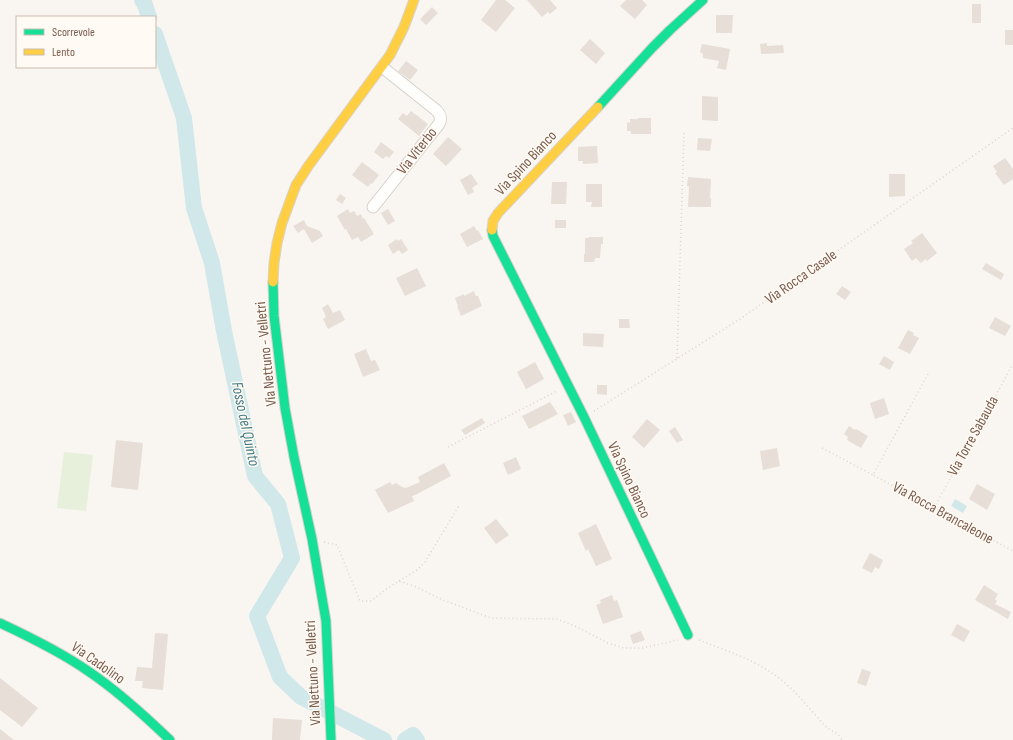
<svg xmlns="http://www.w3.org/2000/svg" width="1013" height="740" font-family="'Sofia Sans Condensed',sans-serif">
	<rect width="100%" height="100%" fill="#f9f5f0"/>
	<path fill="#e7f0db" d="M64,452L93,455L86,511L57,508Z"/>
	<path fill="#d0e8ea" d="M955,499L967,506L963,513L951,506Z"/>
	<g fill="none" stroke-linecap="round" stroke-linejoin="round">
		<path stroke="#d0e8ea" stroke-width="16" d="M142,0L145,5L149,17
			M155,34L184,118L194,208L212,263L224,331L255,476L278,504L292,558L257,616L280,677L301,697L384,740
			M405,740L413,735L417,740"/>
	</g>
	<path fill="#e6ded7" d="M496,0H505L515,8L496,32L481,20Z
		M527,0H550L557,8L550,14L548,12L542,17Z
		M626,0H642L647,5L635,19L620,6Z
		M972,4H981V23H972Z
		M432,7L438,13L426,25L420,19Z
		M716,15H733L732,33H716Z
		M1005,30H1013V45H1005Z
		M590,39L605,53L596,64L580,50Z
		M767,43V46L783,45L784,53L761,54L760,44Z
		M702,44L730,49L726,70L717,68L719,61L703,58V54L700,52Z
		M406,61L418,70L410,80L398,71Z
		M702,96L718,97V121L702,120Z
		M411,111L428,124L419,136L398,119L403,113L407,116Z
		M638,118H651V134H631V131H627V122L630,123V119H638Z
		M448,137L462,149L446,166L433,154Z
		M698,138L712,139L710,151L697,150Z
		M381,142L394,152L389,158L386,156L383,159L374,152Z
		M597,146L598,163L583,164V161H578V147Z
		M1005,158L1013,169V179L1004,185L995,173L997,172L993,166Z
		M362,162L379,175L372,184L371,183L368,187L352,175Z
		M471,174L478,184L472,188L474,192L468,195L460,180Z
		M889,174H905V196L889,197Z
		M688,177L711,179L710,198H711V207H688L689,186H687Z
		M552,182H567L566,204H551Z
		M586,184H602V207H591L592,202H586Z
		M340,194L346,198L342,204L336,200Z
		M348,209L350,213L354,211L357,216L361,214L363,219L364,218L374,234L361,242L358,237L352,240L346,229L345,230L337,216Z
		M388,209L395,221L388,225L381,213Z
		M304,220L307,226L320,231L323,236L312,243L304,229L298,233L293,226Z
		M555,220H566V228H555Z
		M474,226L477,231L478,230L483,239L467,247L460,234Z
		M922,233L937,253L927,261L926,259L921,263L916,258L912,261L904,249L913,243L911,241Z
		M589,237H603V244H601L600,258H595L594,262H584V254H585V238H589Z
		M397,239L398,241L401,239L408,250L402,254L399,250L393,254L388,245Z
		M986,263L1004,274L1001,280L982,269Z
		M417,268L426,286L405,296L396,278Z
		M842,286L851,292L845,300L836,294Z
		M474,291L476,296H478L482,306L461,316L457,306H458L455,298L464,294V296Z
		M328,304L333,313L340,310L345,320L328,329L323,319L326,317L322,308Z
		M995,317L1011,326L1005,336L989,328Z
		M619,319H629L630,328H619Z
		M908,330L914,333L913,335L919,338L910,354L898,348Z
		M583,333L604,334L603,347L583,346Z
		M366,349L371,361L375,360L380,370L363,377L354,354Z
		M884,356L894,362L890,370L879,364Z
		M535,362L544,379L526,389L517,372Z
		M597,385H607V395L597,394Z
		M884,398L889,414L875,419L870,403Z
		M550,402L558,414L529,429L522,416Z
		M571,412L576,422L568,426L563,415Z
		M482,418L485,423L465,435L461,430Z
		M647,419L660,430L644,448L632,437Z
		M849,426L855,430L856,429L868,436L861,448L847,440L848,437L844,434Z
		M675,427L683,440L677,443L669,431Z
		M116,440L143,443L138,490L111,487Z
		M777,448L780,466L763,470L760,451Z
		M516,457L521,469L508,475L503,463Z
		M444,463L451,476L417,494L412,496L414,501L388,513L375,490L390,482L392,485L396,483L402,487L406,488L420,482L418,477Z
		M977,484L995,494L987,510L969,499Z
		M496,519L509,535L496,544L484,528Z
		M596,524L612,559L596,566L588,549L586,551L578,533Z
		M870,553L883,560L879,569L875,567L872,573L862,568Z
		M984,585L998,594L995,599L997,601L995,604L1011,612L1008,619L975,600Z
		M612,595L614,601L617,600L623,617L603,624L596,605L601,603L600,600Z
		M957,624L970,631L964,642L951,635Z
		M641,631L645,640L633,644L630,635Z
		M155,633L168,634L163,690L142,688L143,681H135L137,667L152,668Z
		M862,669L871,672L866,686L857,683Z
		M0,678L38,708L22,727L0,710Z
		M273,718L302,720L300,740H272Z
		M0,729L14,740H0Z"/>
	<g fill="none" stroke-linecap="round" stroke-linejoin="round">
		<g stroke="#d7d1cb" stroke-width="13">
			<path id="street" d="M373,207L439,124C442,119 440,114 436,110L382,67"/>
		</g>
		<g stroke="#d9d2cb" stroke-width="11">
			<path id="fast" d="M598,107L652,48L670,30L703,0
				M492,230L493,236L584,417L688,635
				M273,282L274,316L285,408L294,457L312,539L326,621L331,740
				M0,623C30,637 61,652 88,671C118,691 144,715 170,740"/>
		</g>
		<g stroke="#d9d2cb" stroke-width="11">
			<path id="slow" d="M492,230L493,221L498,213L598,107
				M273,282L274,263L277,243L282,223L296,185L309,165L390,55L404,27L414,0"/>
		</g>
		<path stroke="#dcd5d0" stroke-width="1.5" stroke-dasharray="1 3" stroke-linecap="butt" d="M677,358L684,133
			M928,374L873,475L1013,551
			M594,411L740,319L1013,128
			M448,447L557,391
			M822,448L873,475
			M934,508L1013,364
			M324,542L337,545L360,601H371L385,590L399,581L414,586L443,600L491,618L557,619L577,627L608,643L624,648H643L678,640
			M399,581L417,570L425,562L460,504
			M699,640C724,650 750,658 772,673C792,686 808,707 824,725C830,731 838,732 842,740"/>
		<use href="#street" stroke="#fefefd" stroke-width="11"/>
		<use href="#fast" stroke="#16e098" stroke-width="9"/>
		<use href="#slow" stroke="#ffcf43" stroke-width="9"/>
	</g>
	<g text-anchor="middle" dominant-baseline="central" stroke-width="3" stroke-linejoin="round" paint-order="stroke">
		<g font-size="15" fill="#7a5c4d" stroke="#fffaf3">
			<text transform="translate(417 151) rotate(-52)">Via Viterbo</text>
			<text transform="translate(526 163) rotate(-47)">Via Spino Bianco</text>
			<text transform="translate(801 277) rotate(-35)">Via Rocca Casale</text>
			<text transform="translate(266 354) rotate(-96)">Via Nettuno - Velletri</text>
			<text transform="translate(973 436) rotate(-61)">Via Torre Sabauda</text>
			<text transform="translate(629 480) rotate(65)">Via Spino Bianco</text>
			<text transform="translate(943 513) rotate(29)">Via Rocca Brancaleone</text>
			<text transform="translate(98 663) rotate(35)">Via Cadolino</text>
			<text transform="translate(313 673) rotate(-93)">Via Nettuno - Velletri</text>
		</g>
		<g font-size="16" font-style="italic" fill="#437c86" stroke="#fffaf3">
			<text transform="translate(245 424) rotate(78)">Fosso del Quinto</text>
		</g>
	</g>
	<rect x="16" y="16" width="140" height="52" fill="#fffaf3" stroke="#cabbb1"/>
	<rect x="24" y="29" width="20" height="6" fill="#16e098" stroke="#cabbb1"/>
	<text x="52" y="36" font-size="12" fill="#7a5c4d">Scorrevole</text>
	<rect x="24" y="49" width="20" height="6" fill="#ffcf43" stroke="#cabbb1"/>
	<text x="52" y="56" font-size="12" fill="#7a5c4d">Lento</text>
</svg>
